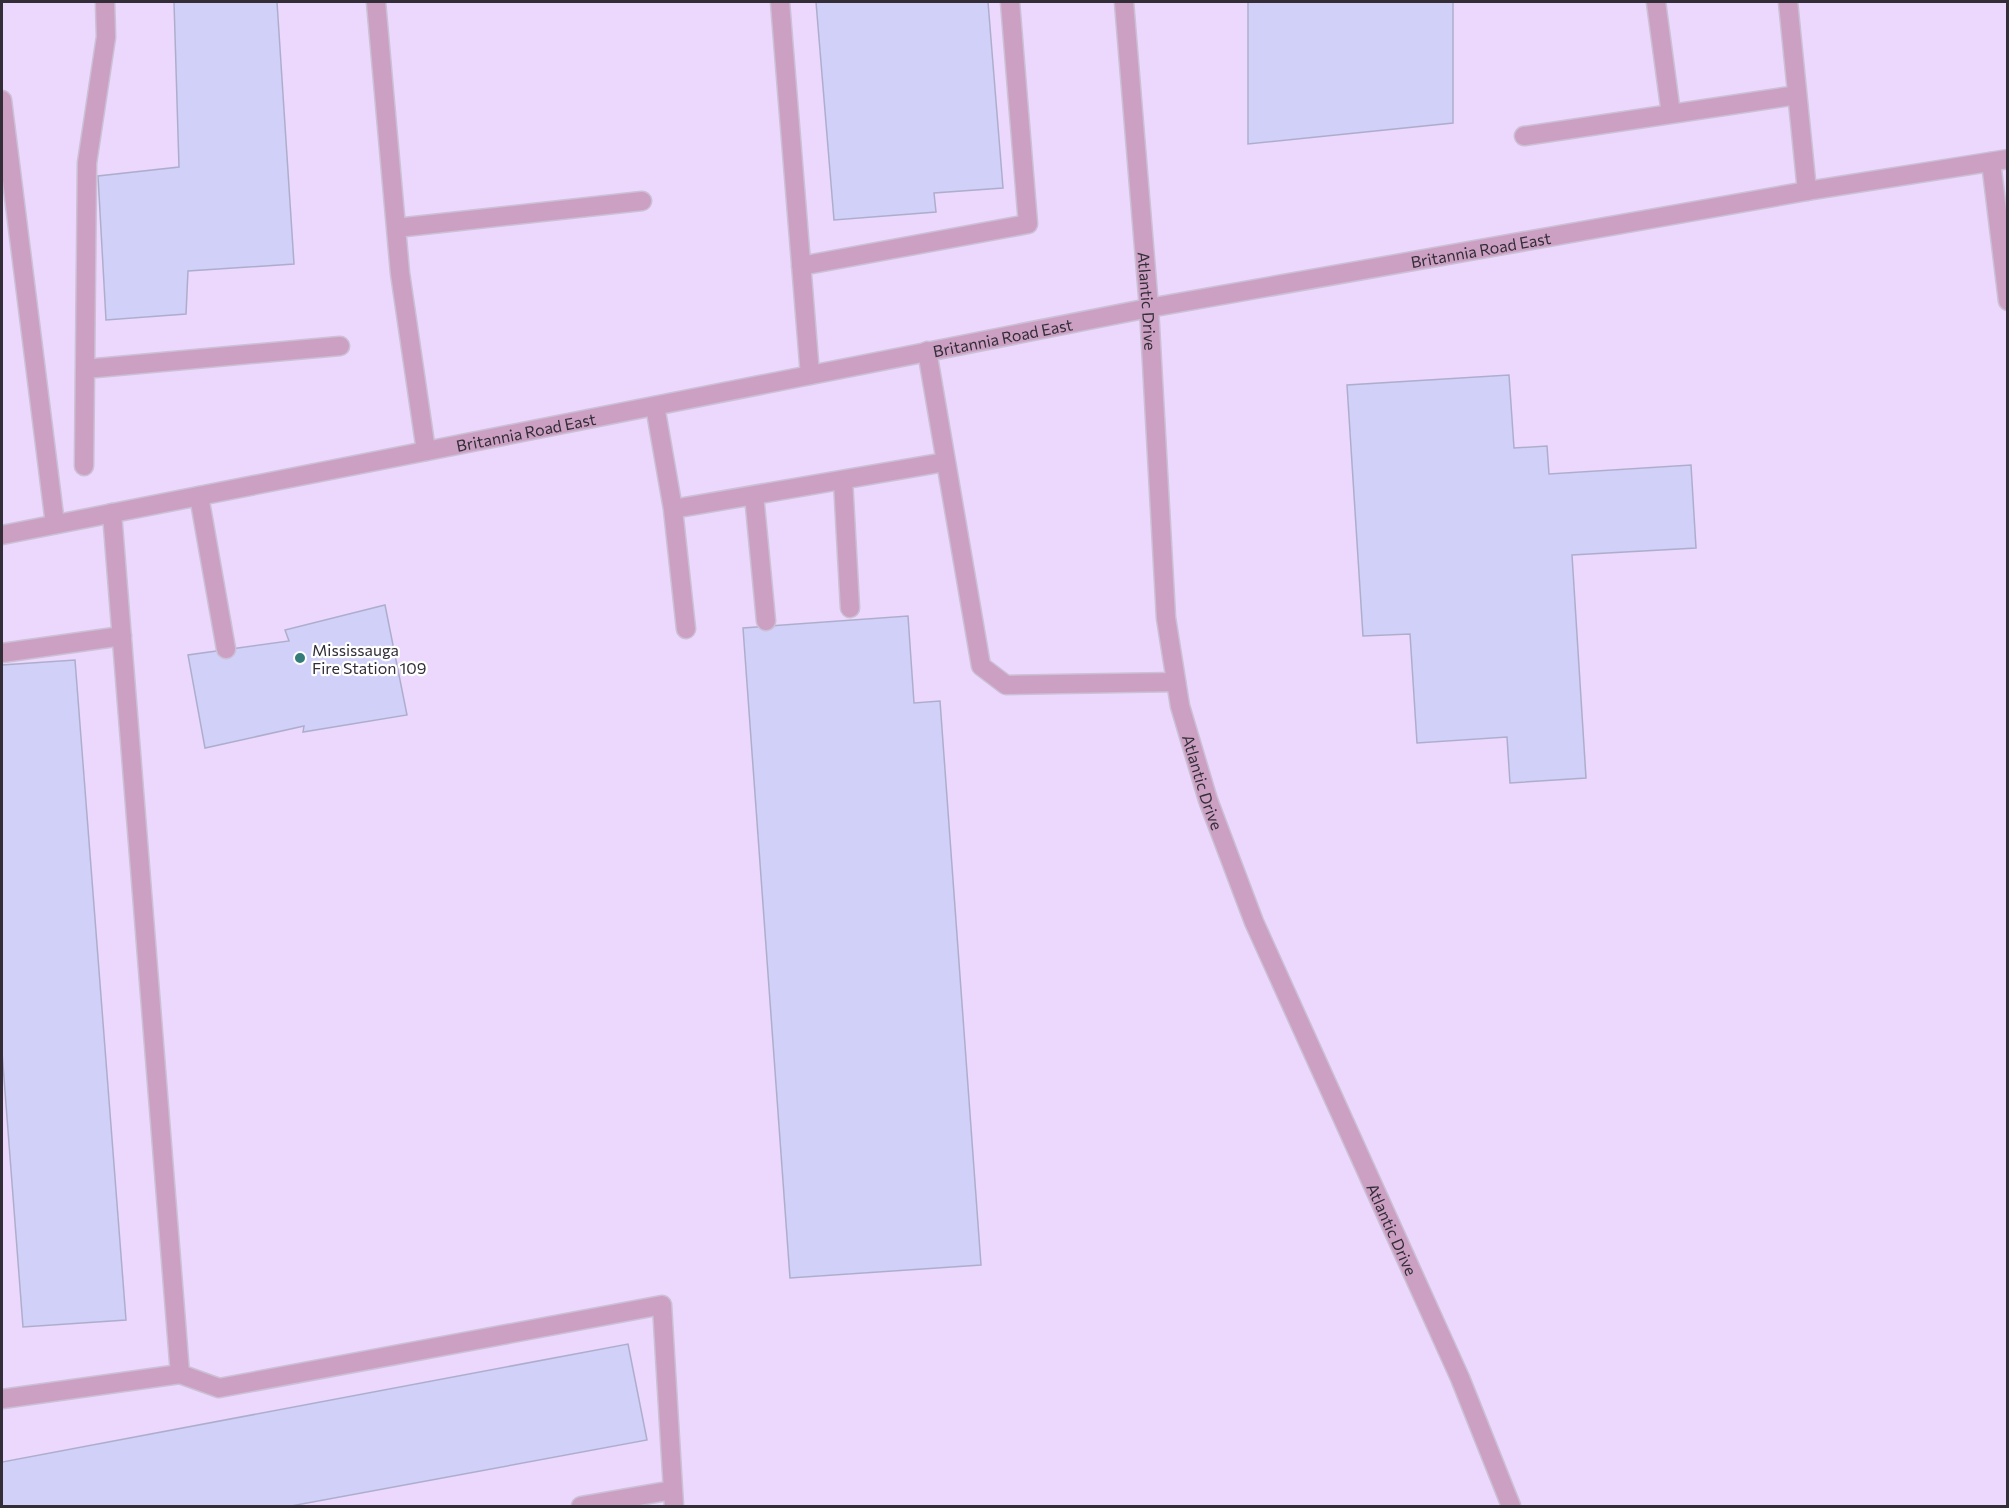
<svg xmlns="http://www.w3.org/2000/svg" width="2009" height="1508" font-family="Commissioner,sans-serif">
	<rect width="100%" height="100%" fill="#f1e5fc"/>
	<path fill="#ebd8fc" d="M2,2H2007V1506H2Z"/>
	<path fill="#d0d0f9" stroke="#aeaecc" stroke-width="1.5" d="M174,2H277L294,264L188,271L186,314L106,320L98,176L179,167Z
		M816,2H988L1003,188L934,193L936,212L834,220Z
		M1248,2H1453V123L1248,144Z
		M1509,375L1514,448L1547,446L1549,474L1691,465L1696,548L1572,555L1586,778L1510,783L1507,737L1417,743L1410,634L1363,636L1347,385Z
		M385,605L407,715L303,732L304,726L205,748L188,655L289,641L285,630Z
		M908,616L914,703L940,701L981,1265L790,1278L743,628Z
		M75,660L126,1320L23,1327L2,1052V665Z
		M628,1344L647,1440L291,1506H2V1462Z"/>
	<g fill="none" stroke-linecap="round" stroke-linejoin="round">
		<g stroke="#cbc0d5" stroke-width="21">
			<path id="service" d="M376,2L400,273L426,451
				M780,2L810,375
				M1656,2L1671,114
				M1788,2L1807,191
				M2,100L55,524
				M1524,136L1797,95
				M1991,162L2008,301
				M396,228L642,201
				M801,266L1028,224L1010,2
				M927,351L981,666L1006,685L1176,682
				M85,369L340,346
				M655,406L673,509
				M84,466L87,163L106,37L105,2
				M843,480L850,608
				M754,495L766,621
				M199,496L226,649
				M686,629L673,509L945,462
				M2,653L122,636
				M180,1374L219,1388L662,1305L673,1490
				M2,1399L180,1374L112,513
				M581,1506L673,1490L674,1506"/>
		</g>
		<g stroke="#cbc0d5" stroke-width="21">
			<g id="minor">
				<path id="s1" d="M1124,2L1149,308L1166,618L1180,706L1208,800L1254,922L1460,1378L1511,1506"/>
			</g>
		</g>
		<g stroke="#cbc0d5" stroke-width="21">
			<g id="tertiary">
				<path id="s2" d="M2,535L1149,308L1807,191L2008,159"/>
			</g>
		</g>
		<use href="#service" stroke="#cca0c3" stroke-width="18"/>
		<use href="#minor" stroke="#cca0c3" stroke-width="18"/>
		<use href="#tertiary" stroke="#cca0c3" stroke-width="18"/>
	</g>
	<circle fill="#347c78" stroke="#fff" stroke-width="2" cx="300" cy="658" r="6"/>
	<g text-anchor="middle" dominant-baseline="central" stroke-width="4.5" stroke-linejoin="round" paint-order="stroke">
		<g font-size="16" fill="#332d38" stroke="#fff">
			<text stroke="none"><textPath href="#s2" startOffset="1506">Britannia Road East</textPath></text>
			<text stroke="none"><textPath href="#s1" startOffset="300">Atlantic Drive</textPath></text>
			<text stroke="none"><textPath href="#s2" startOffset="1020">Britannia Road East</textPath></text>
			<text stroke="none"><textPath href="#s2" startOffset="534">Britannia Road East</textPath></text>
			<text stroke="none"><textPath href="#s1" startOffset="786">Atlantic Drive</textPath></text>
			<text stroke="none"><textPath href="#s1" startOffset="1272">Atlantic Drive</textPath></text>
		</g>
		<g font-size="16" fill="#332d38" stroke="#fff" text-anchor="start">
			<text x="312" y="649">Mississauga<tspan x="312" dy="18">Fire Station 109</tspan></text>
		</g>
	</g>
	<rect width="2009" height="1508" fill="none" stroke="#332d38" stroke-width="6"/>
</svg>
